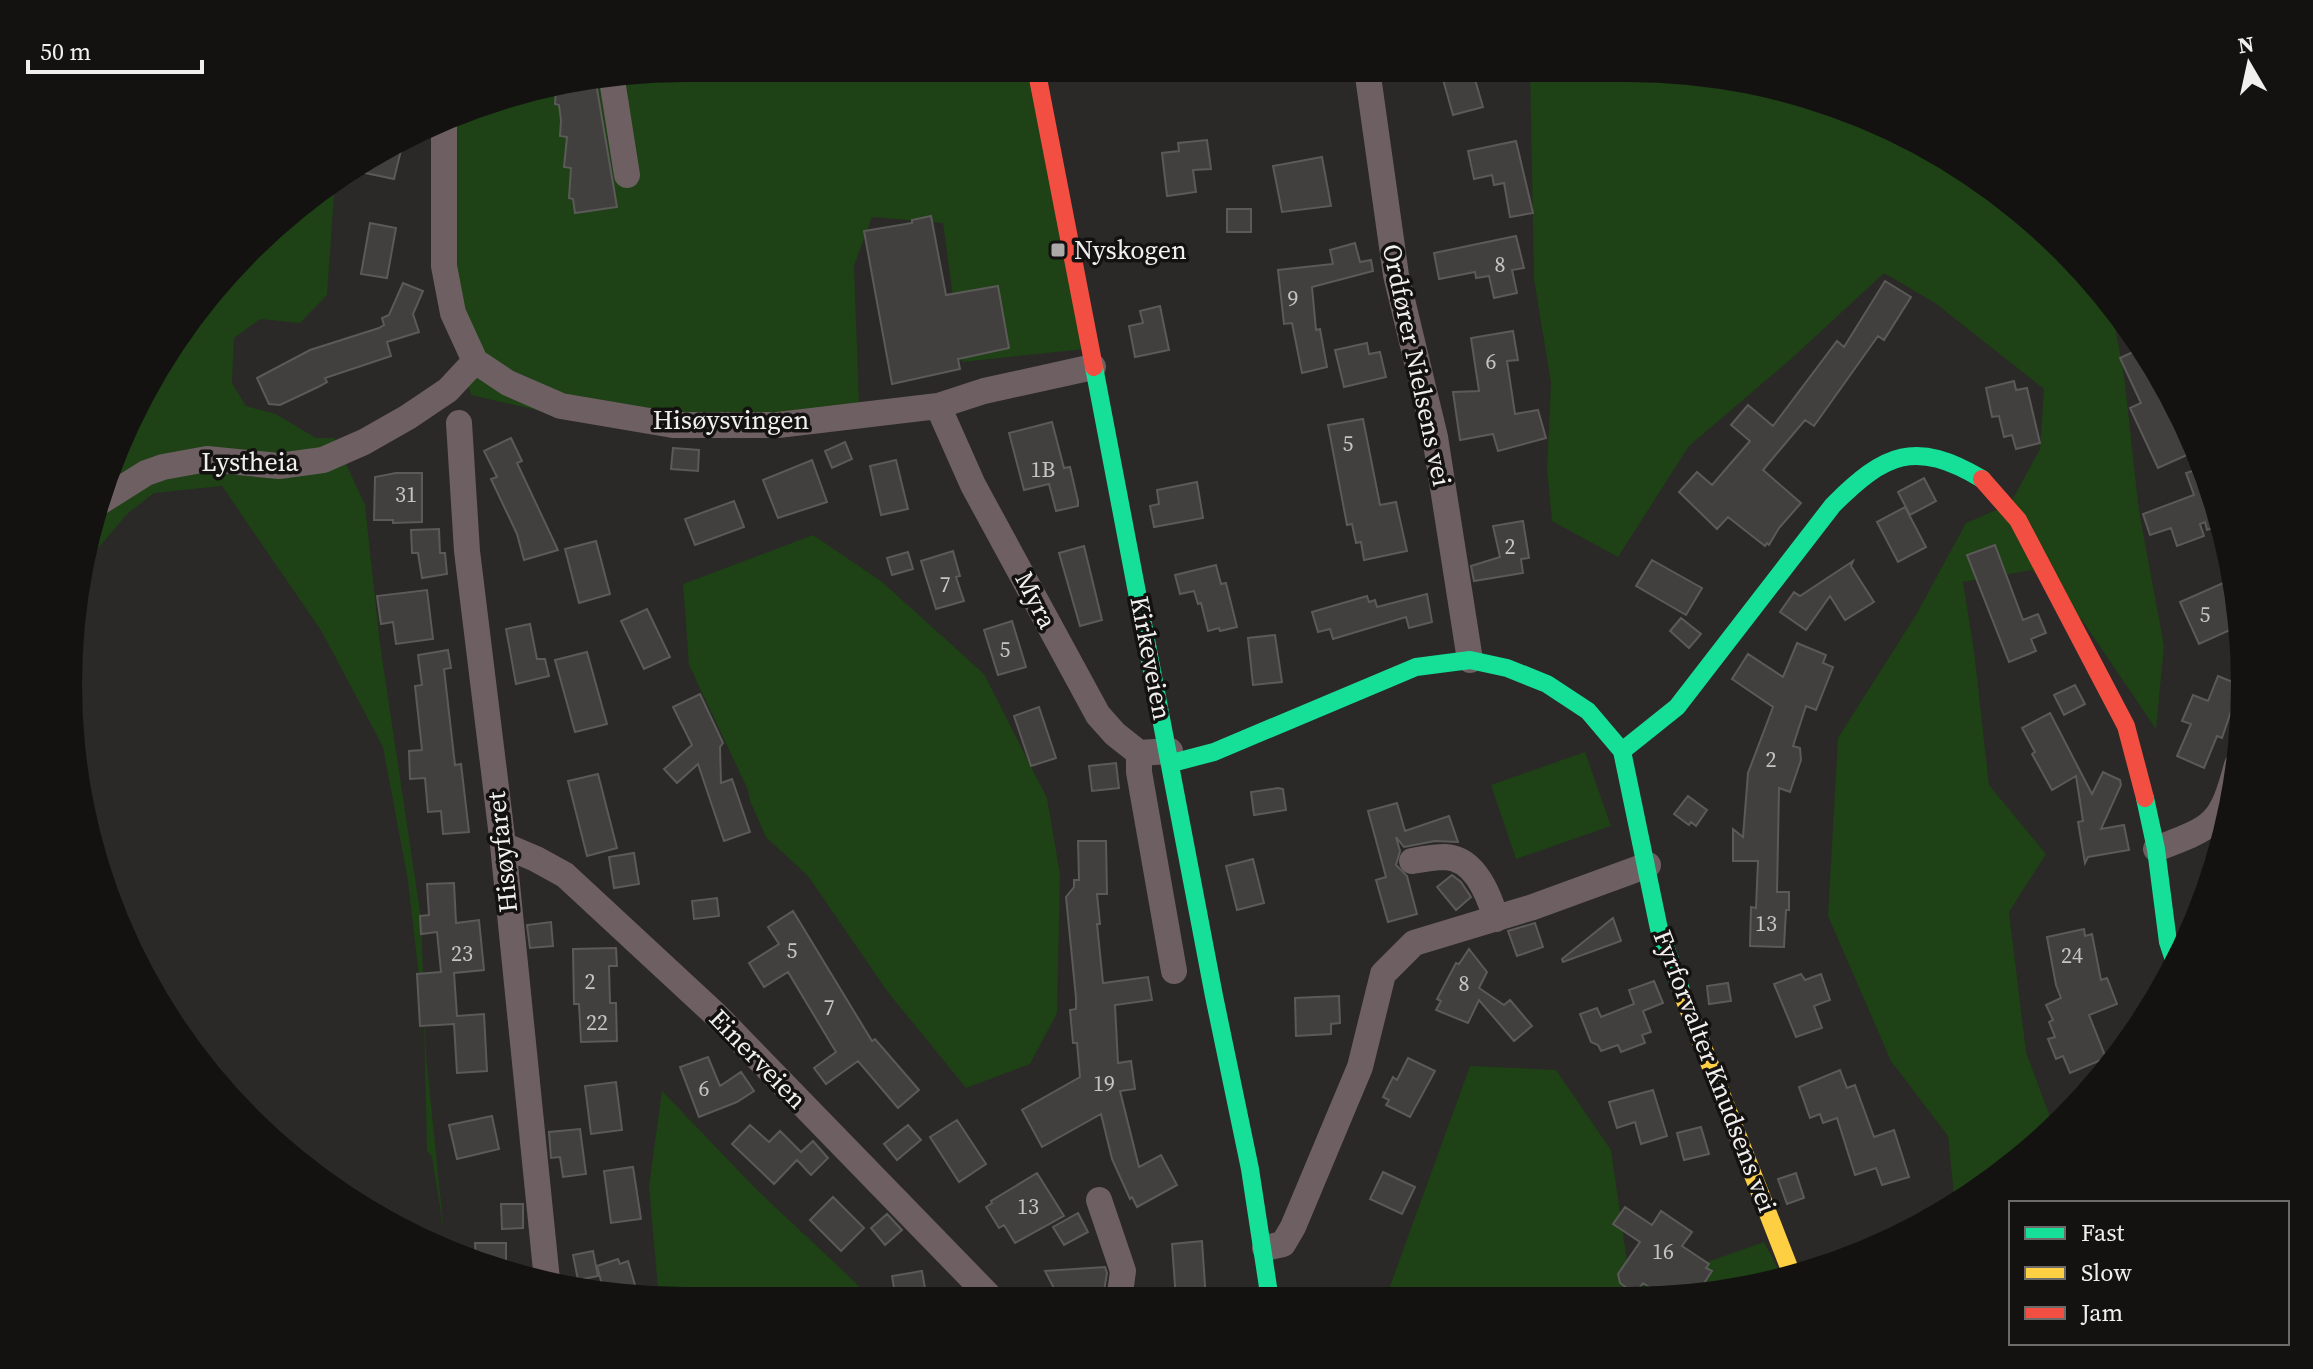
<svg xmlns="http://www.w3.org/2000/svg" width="2313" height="1369" font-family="'Source Serif 4',serif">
	<rect width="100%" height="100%" fill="#2a2927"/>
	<path fill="#1e4115" d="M685,68H1036L1084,349L962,362L943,223L872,217L854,266L859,403L744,436L607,426L471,395L441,273L431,130L487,101Z
		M1530,69H1669L1827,101L1971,172L2064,248L2111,305L2124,375L2139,511L2164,646L2156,729L2082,620L2032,570L1963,582L1974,651L1989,785L2046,854L2009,912L2026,1052L2054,1128L1955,1205L1948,1136L1891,1061L1828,916L1838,738L1916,615L1966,523L2010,504L2040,449L2044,389L1935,303L1884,273L1791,359L1689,446L1618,557L1552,521L1547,469L1551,383L1534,279Z
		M335,181L327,295L300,323L260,319L234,338L232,383L246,406L276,414L316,438H334L365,505L380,644L421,918L426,1055L444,1233L432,1157L427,1151L424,1020L408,881L383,747L322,632L222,486L154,493L127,514L85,564L89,524L172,342L310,195Z
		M813,535L881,581L984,674L1047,798L1060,874L1057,1013L1030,1064L966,1088L887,991L808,876L766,837L750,801L748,790L689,665L683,584Z
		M1585,752L1611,826L1516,859L1491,785Z
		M1470,1066L1556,1070L1611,1150L1631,1289L1764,1242L1782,1277L1669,1300H1385Z
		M662,1091L756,1189L856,1283L869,1300H659L649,1186Z"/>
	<path fill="#41403e" stroke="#5b5a58" stroke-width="2" d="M1440,69H1472L1483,107L1453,115Z
		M596,83L617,207L575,213L573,199L569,198L571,168L564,167L567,137L560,136L561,120L559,105L555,104L556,89Z
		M1207,140L1211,169L1193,170L1196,192L1167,196L1162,153L1179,151L1178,143Z
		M1516,141L1533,213L1510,217L1504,183L1494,185L1492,175L1474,179L1468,151Z
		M402,146L394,179L356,171L390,152Z
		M1322,157L1331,206L1282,212L1273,166Z
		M1227,209H1251V232H1227Z
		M931,216L946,295L998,286L1009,348L958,359L960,369L892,384L864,231L912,223V220Z
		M370,223L396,228L387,278L361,274Z
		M1516,236L1524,268L1512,270L1517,293L1494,298L1489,276L1476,278L1475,272L1439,279L1434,253Z
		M1355,243L1360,262L1371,260L1373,271L1312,287L1316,330L1320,329L1327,367L1302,373L1292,323L1284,324L1278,270L1333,264L1330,250Z
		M1885,281L1911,297L1884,340L1878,336L1814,426L1805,420L1763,470L1801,503L1779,528L1769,545L1767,543L1765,546L1728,517L1717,529L1679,492L1697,472L1712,485L1750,441L1731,425L1748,405L1773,426L1837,341L1844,347Z
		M403,283L423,291L413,314L419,332L387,342L391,356L325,378L327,382L318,387L280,405L269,404L257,378L310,350L379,328L384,325L382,318L389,315Z
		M1160,306L1169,350L1135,357L1129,326L1143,323L1140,311Z
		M1513,331L1518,360L1507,361L1515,414L1538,410L1546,438L1498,451L1493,434L1460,440L1453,392L1479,391L1471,338Z
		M1367,343L1369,354L1380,352L1386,377L1344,387L1335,350Z
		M2137,350L2142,359L2147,357L2158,380L2154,382L2187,455L2158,468L2130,408L2141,403L2120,358Z
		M2014,381L2016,390L2027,388L2040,443L2016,449L2012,435L2004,437L1999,416L1992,417L1986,388Z
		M1363,419L1380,505L1396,502L1407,551L1364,560L1361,542L1356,543L1352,524L1347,525L1328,425Z
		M1052,422L1064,468L1070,467L1078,501V506L1056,511L1049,484L1024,490L1009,433Z
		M511,438L522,461L517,463L558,550L524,560L517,534L491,479L497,477L484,451Z
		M845,442L852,459L832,468L825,451Z
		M673,448L699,450L698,471L671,469Z
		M812,460L827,502L778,518L763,480Z
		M896,460L908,509L881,515L870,466Z
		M2204,467L2221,525L2207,530L2205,522L2200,524L2204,536L2177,546L2171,528L2150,535L2143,514L2194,495L2186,473Z
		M396,473H422V522L393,523V520H374L375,477Z
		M1924,478L1936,501L1910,515L1898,492Z
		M1197,482L1203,518L1154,527L1150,506L1159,504L1157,490Z
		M734,501L744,527L695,545L685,519Z
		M1905,507L1926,547L1898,562L1877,522Z
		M1523,521L1529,558L1521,559L1523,573L1474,581L1471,566L1500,557L1493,526Z
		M439,529L440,553H445L447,574L422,578L418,553H412L411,530Z
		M596,541L610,594L579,603L565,549Z
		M1995,545L2023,620L2038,614L2046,633L2031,639L2036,651L2009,662L1967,555Z
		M1084,546L1102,620L1080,626L1059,553Z
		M953,551L960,576L956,577L964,601L936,609L921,561Z
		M908,552L913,569L892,575L887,558Z
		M1652,560L1702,588L1686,615L1636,586Z
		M1853,561L1851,566L1874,602L1845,620L1830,596L1806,630L1780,612L1794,592L1800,596Z
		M1216,565L1221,584L1226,583L1237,627L1220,631L1219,628L1208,631L1201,603L1198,604L1194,591L1180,594L1175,575Z
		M2223,583L2238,617L2239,626L2199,644L2180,602Z
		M427,590L433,639L396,644L393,622L381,624L377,596Z
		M1427,594L1432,622L1409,628L1406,617L1333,639L1330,629L1318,632L1312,612L1367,596L1369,602L1375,600L1377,607Z
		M647,609L670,657L644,669L621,621Z
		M1681,618L1701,634L1689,648L1670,631Z
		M1012,621L1026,667L998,675L984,630Z
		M530,624L537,659H545L549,676L516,684L506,629Z
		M1275,635L1282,682L1253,685L1248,638Z
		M1797,643L1826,655L1823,663L1833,667L1816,710L1806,706L1793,746L1800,748L1801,760L1790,792L1779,788L1777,892H1789V910H1786L1784,947L1750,946L1751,907L1756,908L1758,861H1733V829L1743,837L1748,773L1773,707L1732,679L1748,654L1783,677Z
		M448,650L451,668L444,669L455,765L461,764L469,832L443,834L441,811L428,812L425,778L410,779L409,751L422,750L415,686L422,685L418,655Z
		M587,652L607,724L575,732L555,660Z
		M2218,676L2240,685L2222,738L2217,736L2204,768L2177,756L2191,724L2182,721L2193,695L2208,701Z
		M2075,685L2085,704L2064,715L2054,695Z
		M700,694L723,743L720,747L721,783L732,779L750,832L724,841L698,764L677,783L664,769L692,745L673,707Z
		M1039,707L1056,758L1031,766L1014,716Z
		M2050,713L2092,794L2103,772L2120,780L2121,785L2101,829L2124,825L2129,850L2088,857L2085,863L2078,822L2083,821L2076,776L2052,790L2032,754L2035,752L2022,728Z
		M1116,763L1119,788L1092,791L1089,766Z
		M598,774L617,848L587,856L568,781Z
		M1278,788L1283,789L1286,810L1254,815L1251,792Z
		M1688,796L1707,810L1696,826L1691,822L1689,825L1674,814Z
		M1397,803L1405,831L1449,816L1458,842L1435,841L1404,847L1396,837L1400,851L1396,865L1407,876L1417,914L1388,922L1376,880L1386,877L1368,811Z
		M1078,841H1106L1107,894H1097L1100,924H1097L1103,983L1148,977L1152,1000L1115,1005L1118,1063L1131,1061L1135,1089L1120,1091L1139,1167L1161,1155L1177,1185L1137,1207L1132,1197L1130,1199L1112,1159L1101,1114L1042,1147L1022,1110L1080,1077L1077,1043H1073L1070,1010L1076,1009V998L1066,897L1074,887V880H1079Z
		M634,853L639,884L614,888L609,857Z
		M1253,859L1264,903L1237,910L1226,866Z
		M1452,875L1461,882L1471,897L1456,910L1437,887Z
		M454,883L456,923L479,920L484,970L454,973L457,1016L484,1014L487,1071L457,1073L454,1024L420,1026L417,974L441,972L437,932L421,934L420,916L429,915L427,884Z
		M717,898L719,916L694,919L692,901Z
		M793,911L872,1041L875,1039L919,1090L898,1108L858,1061L826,1084L814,1068L836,1052L788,972L764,987L749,963L779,944L768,927Z
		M1613,918L1621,941L1563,962L1562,959Z
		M551,922L553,946L530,948L527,925Z
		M1535,923L1543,947L1517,956L1508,931Z
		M2084,929L2085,936L2092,934L2101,980L2107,978L2117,1004L2089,1015L2106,1058L2070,1073L2063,1056L2056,1059L2048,1039L2055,1037L2049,1022L2053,1020L2046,1005L2061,998L2056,985L2047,937Z
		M616,948L617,966H609L610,1003H616L617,1041L581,1042L579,1004H574L573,949Z
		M1469,949L1487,972L1479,988L1504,1005L1510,1000L1532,1026L1514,1041L1479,1000L1468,1023L1436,1010L1441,1001L1437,999L1456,963L1459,964Z
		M1801,974L1805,980L1821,974L1830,1000L1814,1006L1822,1028L1796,1037L1774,984Z
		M1654,981L1663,1003L1643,1011L1651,1032L1642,1035L1645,1043L1621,1052L1618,1045L1601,1051L1598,1045L1591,1042L1580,1014L1597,1008L1601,1017L1634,1004L1629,990Z
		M1728,983L1731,1001L1709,1004L1707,986Z
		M1339,996L1340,1023L1331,1024V1034L1296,1036L1295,998Z
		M708,1057L720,1086L741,1072L754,1091L737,1102L699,1117L680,1067Z
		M1408,1058L1435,1071L1410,1117L1386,1105L1389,1100L1383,1097L1393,1077L1397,1080Z
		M1840,1070L1847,1088L1855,1085L1874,1137L1894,1130L1909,1177L1882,1185L1876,1168L1855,1175L1837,1118L1823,1123L1820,1114L1810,1118L1799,1087Z
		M616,1082L622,1130L591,1134L585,1086Z
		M1653,1090L1667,1136L1641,1144L1635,1122L1617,1128L1609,1102Z
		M492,1116L499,1149L457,1159L449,1125Z
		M957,1120L986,1164L959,1182L930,1137Z
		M750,1125L769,1142L780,1131L801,1152L813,1141L828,1158L811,1175L797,1160L774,1184L732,1144Z
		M908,1125L921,1140L897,1160L884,1144Z
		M1701,1127L1709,1154L1684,1160L1677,1133Z
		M580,1129L586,1174L563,1177L560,1157L551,1158L549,1132Z
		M633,1167L641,1219L611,1223L604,1171Z
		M1383,1172L1415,1187L1402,1214L1370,1199Z
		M1037,1173L1064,1216L1015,1243L1004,1225L999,1228L986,1207L992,1203L991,1201Z
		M1796,1173L1804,1198L1787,1204L1778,1179Z
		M833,1197L864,1228L841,1251L810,1220Z
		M501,1204H523V1228L502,1229Z
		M1625,1207L1652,1225L1661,1211L1692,1232L1682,1246L1709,1264L1706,1268L1712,1271L1697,1294L1668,1300L1643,1283L1635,1294L1620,1283L1618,1274L1640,1242L1613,1224Z
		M1078,1213L1088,1232L1064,1245L1053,1227Z
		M887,1214L902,1230L885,1245L871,1228Z
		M1202,1241L1206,1300H1176L1172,1244Z
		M475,1243H506V1272L476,1263Z
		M593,1251L598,1276L578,1280L573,1255Z
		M618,1259L620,1264L628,1261L639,1299L604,1292L597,1266Z
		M1105,1267L1107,1273L1103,1297H1090L1091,1300H1060L1045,1271Z
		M922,1271L927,1300H896L892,1276Z"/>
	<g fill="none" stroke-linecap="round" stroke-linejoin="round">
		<path stroke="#6d5f62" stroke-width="26" d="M1367,69L1396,275L1435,437L1470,660
			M612,80L627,175
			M444,123V266L453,313L475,361L508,383L561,406L673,425H778L938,406L984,391L1093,367
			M938,406L973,485L1098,715L1115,734L1139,753L1170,751
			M459,423L467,551L503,845L547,1280
			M100,502L146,473L163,467L207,459L279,466L323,460L364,442L408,417L448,390L475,361
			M1139,753V772L1174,971
			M503,845L536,859L565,875L716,1015L993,1300
			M2156,849C2214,827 2221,825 2237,765
			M1412,861C1423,859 1434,857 1445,857C1475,858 1489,895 1496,919
			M1099,1200L1123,1271L1119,1300
			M1265,1248L1283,1244L1293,1227L1360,1067L1383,974L1414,943L1533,907L1648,865"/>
		<path stroke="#16e098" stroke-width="18" d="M1094,367L1214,996L1250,1169L1270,1300
			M1622,751L1677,707L1833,505C1885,453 1915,439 1982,479
			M1172,763L1214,752L1416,667L1470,660L1507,668L1547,684L1588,711L1622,751L1659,929L1682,993
			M2145,798L2156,849L2168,942L2175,963"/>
		<path stroke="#ffcf43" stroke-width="18" d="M1682,993L1792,1275"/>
		<path stroke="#f24e42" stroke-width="18" d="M1036,68L1094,367
			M1982,479L2018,520L2126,726L2145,798"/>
	</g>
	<rect fill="#abaaa8" stroke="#131211" stroke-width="3" x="1050" y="242" width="16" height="16" rx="4"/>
	<g text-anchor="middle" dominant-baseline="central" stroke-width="7" stroke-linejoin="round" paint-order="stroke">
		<g font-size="22" fill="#c5c4c2">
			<text x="1500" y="264">8</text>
			<text x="1293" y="298">9</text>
			<text x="1491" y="361">6</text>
			<text x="1348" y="443">5</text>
			<text x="1043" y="469">1B</text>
			<text x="406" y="494">31</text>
			<text x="1510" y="546">2</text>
			<text x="945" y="584">7</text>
			<text x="2205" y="614">5</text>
			<text x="1005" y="649">5</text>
			<text x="1771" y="759">2</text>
			<text x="1766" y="923">13</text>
			<text x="792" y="950">5</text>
			<text x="462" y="953">23</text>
			<text x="2072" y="955">24</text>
			<text x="590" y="981">2</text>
			<text x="1464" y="983">8</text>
			<text x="829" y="1007">7</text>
			<text x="597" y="1022">22</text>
			<text x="1104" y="1083">19</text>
			<text x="704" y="1088">6</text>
			<text x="1028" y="1206">13</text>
			<text x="1663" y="1251">16</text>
		</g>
		<g font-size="26" fill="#f1f0ee" stroke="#131211" text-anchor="start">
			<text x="1074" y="250">Nyskogen</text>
		</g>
		<g font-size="26" fill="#f1f0ee" stroke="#131211">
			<text transform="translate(1417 365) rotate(78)">Ordfører Nielsens vei</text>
			<text x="731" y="420">Hisøysvingen</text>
			<text x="250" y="462">Lystheia</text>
			<text transform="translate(1036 600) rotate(63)">Myra</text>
			<text transform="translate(1151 658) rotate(79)">Kirkeveien</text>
			<text transform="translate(502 852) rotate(-96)">Hisøyfaret</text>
			<text transform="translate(758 1059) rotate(46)">Einerveien</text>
			<text transform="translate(1715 1071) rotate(69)">Fyrforvalter Knudsens vei</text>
		</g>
	</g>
	<path d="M0 0H2313V1369H0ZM684 82H1629A602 602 0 0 1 2231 684V685A602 602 0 0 1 1629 1287H684A602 602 0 0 1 82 685V684A602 602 0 0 1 684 82Z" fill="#131211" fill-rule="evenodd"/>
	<rect x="2009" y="1201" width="280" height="144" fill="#131211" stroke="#6c6b69" stroke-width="2"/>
	<rect x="2025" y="1227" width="40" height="12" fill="#16e098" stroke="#6c6b69" stroke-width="2"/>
	<text x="2081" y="1241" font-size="24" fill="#f1f0ee">Fast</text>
	<rect x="2025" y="1267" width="40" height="12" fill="#ffcf43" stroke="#6c6b69" stroke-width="2"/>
	<text x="2081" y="1281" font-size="24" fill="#f1f0ee">Slow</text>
	<rect x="2025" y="1307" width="40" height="12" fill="#f24e42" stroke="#6c6b69" stroke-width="2"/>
	<text x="2081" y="1321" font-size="24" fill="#f1f0ee">Jam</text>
	<g transform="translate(2249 64) rotate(351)" stroke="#131211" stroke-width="6" paint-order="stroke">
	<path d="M0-6L14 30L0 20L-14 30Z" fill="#f1f0ee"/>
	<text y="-12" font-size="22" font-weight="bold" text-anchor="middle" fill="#f1f0ee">N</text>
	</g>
	<path d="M28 60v12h174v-12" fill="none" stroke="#f1f0ee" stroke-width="4"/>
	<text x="40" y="60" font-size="24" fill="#f1f0ee" stroke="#131211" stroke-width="6" paint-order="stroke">50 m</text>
</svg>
